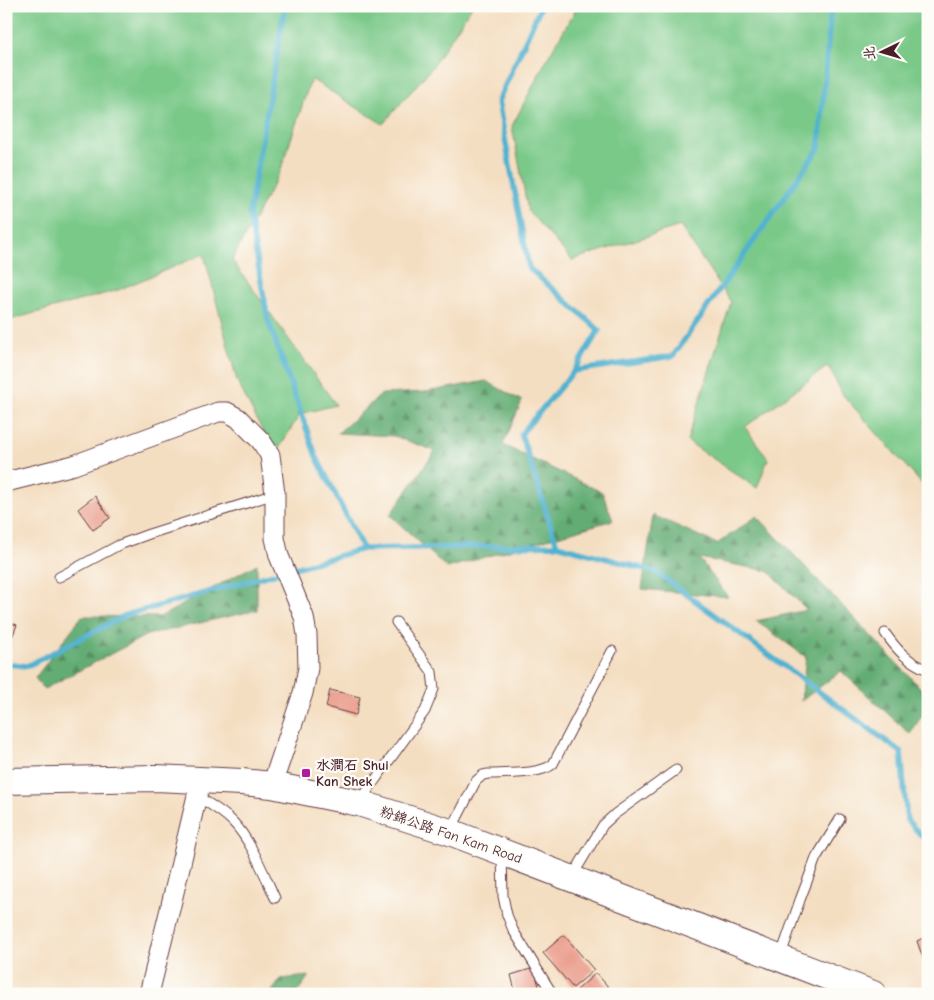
<svg xmlns="http://www.w3.org/2000/svg" width="934" height="1000" font-family="'Comic Neue','LXGW WenKai TC',sans-serif">
	<defs>
		<pattern id="forest-firs" width="22" height="20" patternUnits="userSpaceOnUse" patternTransform="scale(1.25)"><rect width="22" height="20" fill="#63ad75"/><path d="M5 1l3.5 6h-7zM16 11l3.5 6h-7z" fill="#548c60"/></pattern>
	</defs>
	<rect width="100%" height="100%" fill="#fdfcf7"/>
	<filter id="ink" filterUnits="userSpaceOnUse"><feTurbulence type="fractalNoise" baseFrequency=".02" numOctaves="2"/><feDisplacementMap in="SourceGraphic" scale="10" xChannelSelector="R" yChannelSelector="G"/><feConvolveMatrix kernelMatrix="1 2 1 2 8 2 1 2 1" color-interpolation-filters="sRGB"/></filter>
	<filter id="wash" filterUnits="userSpaceOnUse"><feTurbulence type="fractalNoise" baseFrequency=".0096" numOctaves="4" result="noise"/><feDisplacementMap in="SourceGraphic" scale="20" xChannelSelector="R" yChannelSelector="G"/><feGaussianBlur stdDeviation="1.12" result="paint"/><feColorMatrix in="noise" values="0 0 0 0 0 0 0 0 0 0 0 0 0 0 0 0 0 1.4 0 .05"/><feComposite in="paint" operator="in"/></filter>
	<g filter="url(#wash)">
		<rect width="100%" height="100%" fill="#f4dec1"/>
		<path fill="#7ac989" stroke="#62745a" d="M6,6H472L433,66L383,124L311,79L280,172L232,260L336,405L300,414L275,455L237,381L204,254L118,290L6,321Z
			M578,6H928V491L843,395L828,366L745,427L768,459L757,488L687,441L731,302L680,226L572,260L528,211L512,126L547,59Z"/>
		<path fill="url(#forest-firs)" stroke="#566650" d="M486,381L522,401L503,445L602,492L613,520L447,568L390,515L435,451L394,436L338,433L382,394L426,392Z
			M653,515L717,544L757,516L928,696V706L910,734L841,671L801,701L806,657L756,621L807,610L768,571L699,558L728,597L642,589Z
			M257,564V610L147,635L44,689L35,678L82,616L160,617Z
			M309,976L296,994H270L281,979Z"/>
		<g fill="none" stroke-linecap="round" stroke-linejoin="round">
			<path stroke="#51b2d0" stroke-width="5.5" d="M285,6L249,214L268,320L316,456L363,549L557,545
				M541,6L498,101L529,268L599,330L574,371L521,434L557,545L656,572L901,752L907,820L928,843
				M574,371L673,356L819,148L831,6
				M6,664L27,666L126,615L363,549"/>
		</g>
		<g id="blocks">
			<path fill="#eba191" d="M95,496L110,518L93,530L78,509Z
				M6,621L17,625L6,652Z
				M330,690L360,697L356,715L326,707Z
				M564,935L594,970L573,988L543,953Z
				M928,936V960L924,961L917,941Z
				M534,968L541,994H516L511,975Z
				M596,973L611,990L608,994H578L576,991Z"/>
		</g>
	</g>
	<g filter="url(#ink)">
		<use href="#blocks" fill-opacity="0" stroke="#643c42" stroke-width="1"/>
		<g fill="none" stroke-linecap="round" stroke-linejoin="round">
			<g stroke="#643c42" stroke-width="11">
				<path id="lane" d="M59,577L119,545L149,534L275,494
					M885,633C897,650 908,662 928,670
					M197,796C209,804 222,811 232,821C251,840 264,874 275,898
					M360,801L425,711L434,689L432,672L396,622
					M451,830L476,781L483,775L488,774C506,773 540,775 553,764L612,651
					M502,854L503,896L507,915L513,930L552,993
					M573,875L603,825L615,814L676,770
					M781,955L800,900L816,858L840,819"/>
			</g>
			<g stroke="#643c42" stroke-width="21">
				<path id="street" d="M6,482L74,465L218,412H227L238,418L261,441L270,455L275,494V538L279,556L304,617L307,635L308,668L303,693L272,785
					M149,994L170,909L201,779"/>
			</g>
			<g stroke="#643c42" stroke-width="28">
				<path id="secondary" d="M6,781L156,778L242,782L272,785L359,803L450,832L873,994"/>
			</g>
			<use href="#lane" stroke="#fff" stroke-width="9"/>
			<use href="#street" stroke="#fff" stroke-width="19"/>
			<use href="#secondary" stroke="#fff" stroke-width="26"/>
		</g>
	</g>
	<rect fill="#b5179e" stroke="#fdfcf7" stroke-width="2" x="301" y="768" width="10" height="10" rx="2.5"/>
	<g text-anchor="middle" dominant-baseline="central" stroke-width="4.5" stroke-linejoin="round" paint-order="stroke">
		<g font-size="14" font-weight="bold" fill="#4a1f2b" stroke="#fdfcf7" text-anchor="start">
			<text x="316" y="765">水澗石 Shui<tspan x="316" dy="16">Kan Shek</tspan></text>
		</g>
		<g font-size="14" fill="#4a1f2b" stroke="#fdfcf7">
			<text transform="translate(451 835) rotate(19)">粉錦公路 Fan Kam Road</text>
		</g>
	</g>
	<rect width="934" height="1000" fill="none" stroke="#fdfcf7" stroke-width="25"/>
	<g transform="translate(882 52) rotate(265)" stroke="#fdfcf7" stroke-width="4" paint-order="stroke">
	<path d="M0-4L9 19L0 12L-9 19Z" fill="#4a1f2b"/>
	<text y="-8" font-size="14" font-weight="bold" text-anchor="middle" fill="#4a1f2b">北</text>
	</g>
</svg>
